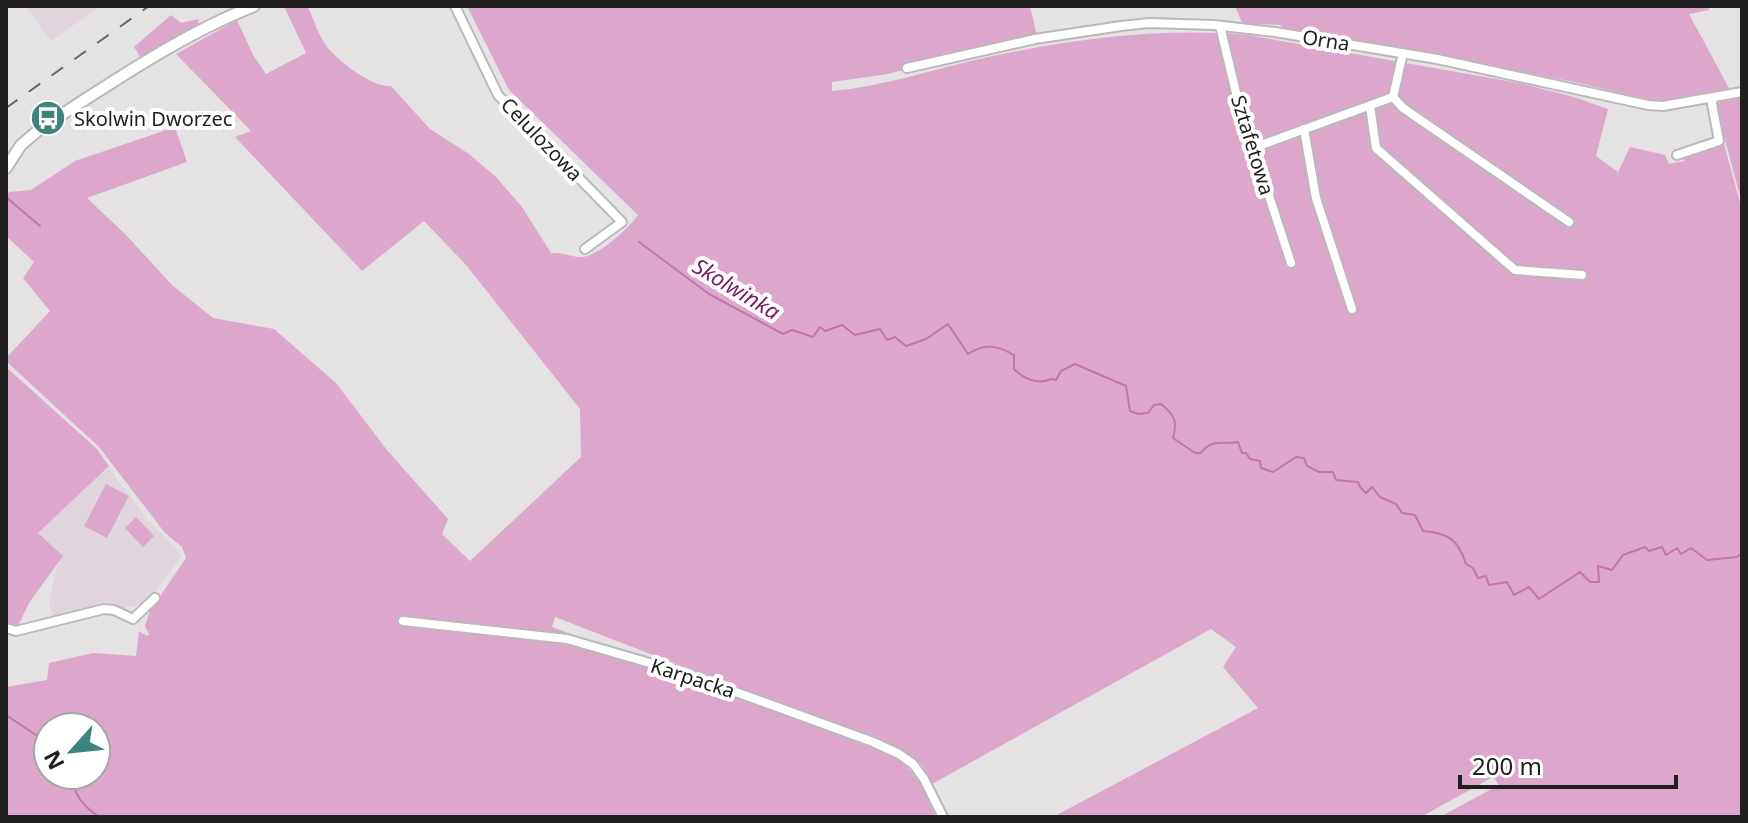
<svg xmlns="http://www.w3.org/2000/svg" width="1748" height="823" font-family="'Noto Sans',sans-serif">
	<rect width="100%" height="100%" fill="#e5e2e4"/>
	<path fill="#e0d5dc" d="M25,6H101L51,41Z
		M108,467L148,520L182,555L152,597L143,603L132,607L127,606L125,608L111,605L52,616L49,601L57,567L63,556L38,533Z"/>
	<path fill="#dca7ca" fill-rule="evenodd" d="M284,6H307C314,19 318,35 327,47C338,61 373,88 391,86L430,129L469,154L496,177L522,207L551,253C562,252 574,258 583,257C600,255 630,227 638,215L509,90L467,6H1030L1037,36L888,74L832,82V91C880,87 928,71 975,60C1065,40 1156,27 1248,35L1519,83L1574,97L1608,109L1596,156L1618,172L1630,147L1665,155L1669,164L1684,161L1683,157L1724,144L1742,210V817H1440L1499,785L1493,777L1421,817H1053L1258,708L1223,667L1236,647L1211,629L932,784L922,765L903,752L555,617L552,627L893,756C918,773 924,790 936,817H6V687L47,680L49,663L93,653L136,656L139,631L147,636L149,634L145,626L150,611L186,558L182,547L165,533L99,447L6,361V358L50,311L23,278L34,262L6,236V196L9,192L31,190L75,161L175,127L187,162L87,198L125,234L172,285L213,318L274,329L336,383L387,450L448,519L442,534L470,561L581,457L580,409L467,266L424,221L362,271L235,137L251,131L176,54L237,20L253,55L266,74L306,53ZM48,727H96V775H48Z
		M1235,6H1708L1709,10L1689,14L1730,90L1657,102L1579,83L1354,39L1286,31L1281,25L1242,23Z
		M171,15L181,23L198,19L199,26L141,58L134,47Z
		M1742,98V203L1715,103Z
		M6,367L97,449L109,466L38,533L63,556L29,603L18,626L6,622Z
		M106,484L129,496L107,538L84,526Z
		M136,517L154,536L143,547L125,528Z"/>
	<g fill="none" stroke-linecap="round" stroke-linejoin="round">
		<path stroke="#c374ab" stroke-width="2" d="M6,197L40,226
			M639,242L709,294L783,334L792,330L813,337L820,327L825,331L842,325L855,335L880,329L887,340L895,337L906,346L926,339L948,324L968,354C986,343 996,345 1014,355V369C1024,379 1038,385 1051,379L1056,380L1061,371L1075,364L1126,386L1130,411L1138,414L1148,413L1154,405L1161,404C1174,414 1178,422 1173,438L1195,453H1201C1212,438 1222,445 1238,442L1242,453H1246L1250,459L1260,461L1261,468L1273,472L1296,457L1304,458L1307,466L1319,472H1333L1336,480L1358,482L1360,487L1366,493L1372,487L1380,497L1396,504L1402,513L1415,515L1423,531C1448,533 1458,539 1466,564L1473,568L1478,578L1486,576L1489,585L1507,582L1514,595L1529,587L1539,599L1580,572L1590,582H1599L1598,566L1612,570L1623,555L1645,547L1649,551L1662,547L1666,555L1677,548L1681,554L1691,548L1707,560L1737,557L1742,553
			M6,715L48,743
			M71,775C75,796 81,804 99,817"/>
		<g stroke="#bbb8ba" stroke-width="12">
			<path id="minor" d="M455,6L498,95L622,222L585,249
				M1220,26L1238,101L1291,263
				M907,68L1035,39L1121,26L1149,23L1214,25L1275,32L1437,59L1648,105L1663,106L1742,92
				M1393,97L1403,108L1569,222
				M1370,106L1376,148L1515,270L1582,275
				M1304,129L1316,198L1352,309
				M1253,148L1393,97L1403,53
				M1677,155L1719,141L1712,104L1713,97
				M403,621L567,639L674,670L733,691L873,742L899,754L913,764L924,779L943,817
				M6,628L16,631L104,609L114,610L133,619L155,598"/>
		</g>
		<g stroke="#bbb8ba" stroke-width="14">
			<path id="tertiary" d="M6,168L21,145L41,128C108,85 180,35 254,6"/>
		</g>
		<use href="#minor" stroke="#fff" stroke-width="8"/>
		<use href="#tertiary" stroke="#fff" stroke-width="10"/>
		<path stroke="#696768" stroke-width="2" stroke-dasharray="14 14" stroke-linecap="butt" d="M6,108L149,6"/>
	</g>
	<defs>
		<g id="bus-disc" transform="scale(1.8)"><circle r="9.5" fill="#3d847f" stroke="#fff"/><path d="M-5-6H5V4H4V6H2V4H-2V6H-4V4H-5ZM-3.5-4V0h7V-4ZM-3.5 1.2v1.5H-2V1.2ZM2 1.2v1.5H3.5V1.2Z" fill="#fff"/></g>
	</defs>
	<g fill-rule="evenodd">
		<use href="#bus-disc" x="48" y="118"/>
	</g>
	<g text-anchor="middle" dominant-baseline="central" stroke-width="8" stroke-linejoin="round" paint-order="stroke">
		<g font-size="20" fill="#201e1f" stroke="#fff">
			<text transform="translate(1326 40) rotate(9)">Orna</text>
			<text transform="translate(542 139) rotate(46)">Celulozowa</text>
			<text transform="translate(1253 145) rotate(73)">Sztafetowa</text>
			<text transform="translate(693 678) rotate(18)">Karpacka</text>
		</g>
		<g font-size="20" fill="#201e1f" stroke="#fff" text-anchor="start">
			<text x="74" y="118">Skolwin Dworzec</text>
		</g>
		<g font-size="22" font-style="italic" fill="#7c1c66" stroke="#fff">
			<text transform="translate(737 288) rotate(31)">Skolwinka</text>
		</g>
	</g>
	<rect width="1748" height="823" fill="none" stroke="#201e1f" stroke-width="16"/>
	<g transform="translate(72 751) rotate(243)"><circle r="38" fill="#ffffff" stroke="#a6a5a5" stroke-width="2"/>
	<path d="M0-6L14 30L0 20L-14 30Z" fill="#3d847f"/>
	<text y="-12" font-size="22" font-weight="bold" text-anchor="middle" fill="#201e1f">N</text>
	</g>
	<path d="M1460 775v12h216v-12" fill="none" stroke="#201e1f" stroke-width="4"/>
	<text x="1472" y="775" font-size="24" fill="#201e1f" stroke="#ffffff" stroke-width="6" paint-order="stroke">200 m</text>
</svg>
